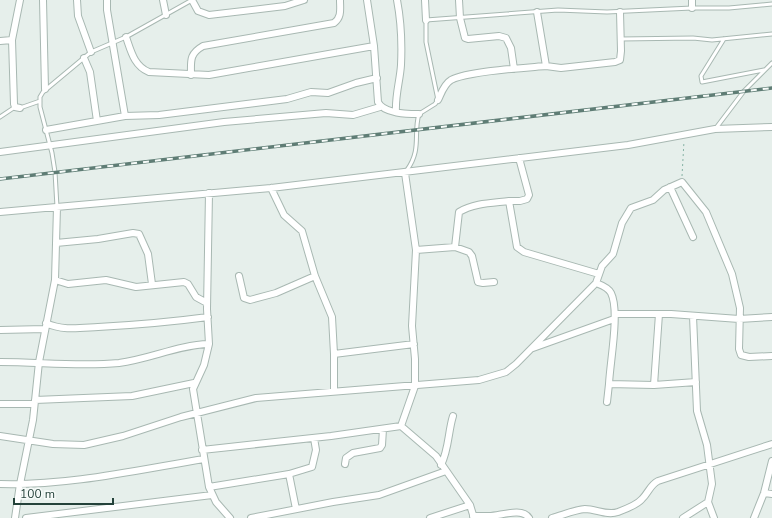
<svg xmlns="http://www.w3.org/2000/svg" width="772" height="518" font-family="'Nunito Sans',sans-serif">
	<rect width="100%" height="100%" fill="#e6efeb"/>
	<g fill="none" stroke-linecap="round" stroke-linejoin="round">
		<g stroke="#a8b8b2" stroke-width="5">
			<path id="service" d="M621,39L693,38L712,40L772,34
				M724,39L701,76L702,82L764,70
				M20,108L40,101
				M0,117L15,107
				M716,128L744,91L772,63
				M407,170C422,149 413,134 419,114L435,104L438,100L426,42V20L558,10L607,12L692,8H729L772,4
				M57,207L55,172L52,153L40,107V97L43,92L91,52L126,37L192,0"/>
		</g>
		<g stroke="#a8b8b2" stroke-width="8">
			<path id="minor" d="M20,0L12,40L14,104L15,107L20,108
				M43,0L45,89
				M77,0L78,16L91,52
				M163,0L166,15
				M192,0L198,11L209,15L285,6L304,0
				M367,0L374,46L378,102C384,114 408,114 419,114
				M425,0L426,20
				M459,0L460,18L465,38L468,39L499,36L506,38L511,48L514,69
				M692,8V0
				M126,37C131,51 134,66 149,72L209,75L374,46
				M0,41L12,40
				M84,58L90,72L97,121
				M546,66L561,68L615,62L620,60L621,51L620,12
				M191,75C191,61 189,54 203,46L334,23C342,17 340,9 340,0
				M438,100C441,94 444,84 451,80C469,71 523,68 546,66L537,12
				M396,112C395,95 400,81 401,65C402,44 401,21 397,0
				M125,116L159,115L287,99L311,92L328,93L356,83L377,78
				M46,130L125,116L107,10V0
				M0,152L224,122L326,113L353,115L380,107
				M519,158L529,195L527,199L520,201H509L517,247L524,252L599,274
				M405,173L416,250L455,247L459,212C474,203 492,203 509,201
				M670,187L693,237
				M271,188L284,215L302,231L315,276L332,317L334,354
				M209,193L207,309L209,344L204,365L193,389L209,487L216,502L230,518
				M0,212L271,188L628,145L715,129L772,127
				M56,243L98,239L133,233L139,234L148,254L152,284
				M455,247L469,252L472,256L478,282L483,283L494,282
				M239,276L244,298L250,300L276,293L315,276
				M55,280L68,284L106,280L136,287L184,282L188,284L196,297L207,303
				M596,283L602,266L613,254L622,223L631,208L653,200L664,190L682,182L706,212L732,274L740,308L739,349L741,355L749,357L772,356
				M615,314H671L739,319L772,317
				M693,316L697,411L707,445L712,484L708,502L714,518
				M46,323C62,331 80,328 98,327C135,325 171,322 208,317
				M0,330L45,329
				M533,348L614,319
				M0,362C40,362 80,367 119,363C150,359 178,345 209,344
				M654,385L659,314
				M334,391V354L414,344
				M35,400L132,396L194,383
				M607,402L609,384
				M0,404H34
				M401,426L436,456L470,505
				M0,436L53,444L84,445L123,436L181,417L256,398L479,380L506,372L516,364L596,283C601,285 608,287 611,293C620,311 610,362 609,384L654,385L696,382
				M202,450L331,436L401,426L415,386V359L412,326L416,250
				M345,464L346,458L353,453L380,448L382,445L383,429
				M441,465C449,449 448,432 453,416
				M289,474L312,467L316,450L314,438
				M0,484C68,486 137,470 204,459
				M209,487L289,474L296,509
				M764,493L772,494
				M473,516C479,516 484,516 489,516C500,516 522,507 529,518
				M15,518L20,484L33,420L39,362L55,280L57,207
				M26,518L212,495
				M251,518L333,502L379,495L446,471
				M430,518L470,505L474,518
				M552,518C563,515 574,510 585,509C596,509 607,516 618,512C626,509 637,505 642,499C649,492 650,485 658,481L772,444
				M683,518L708,502
				M754,518L764,493L772,461"/>
		</g>
		<path stroke="#86b3a5" stroke-width="1" stroke-dasharray="2 3" stroke-linecap="butt" d="M682,176L684,141"/>
		<use href="#service" stroke="#fff" stroke-width="3"/>
		<use href="#minor" stroke="#fff" stroke-width="6"/>
		<g stroke="#5f7d75" stroke-width="3.5">
			<path id="rail" d="M0,179L772,88"/>
		</g>
		<use href="#rail" stroke="#f7fbf9" stroke-width="2" stroke-dasharray="6" stroke-linecap="butt"/>
	</g>
	<path d="M14 498v6h99v-6" fill="none" stroke="#24423a" stroke-width="2"/>
	<text x="20" y="498" font-size="12" fill="#24423a" stroke="#f7fbf9" stroke-width="3" paint-order="stroke">100 m</text>
</svg>
